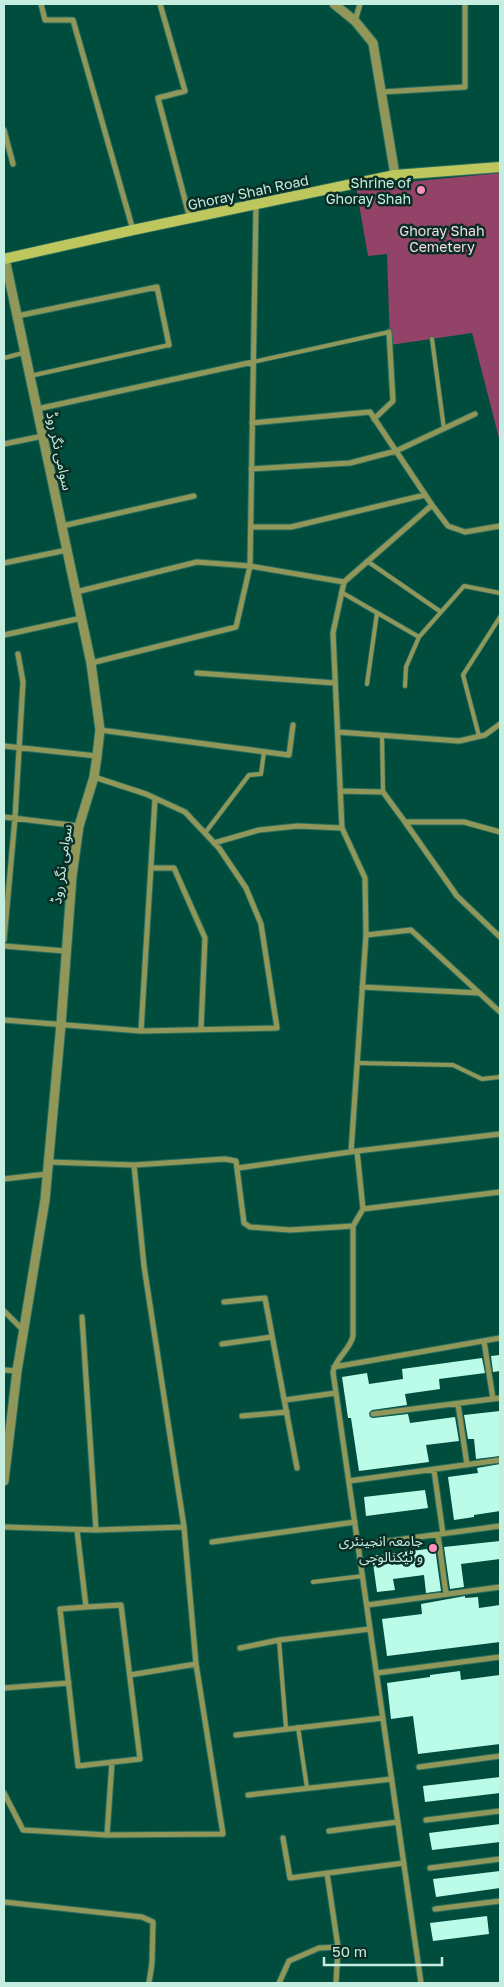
<svg xmlns="http://www.w3.org/2000/svg" width="504" height="1987" font-family="'Golos Text','Noto Sans Arabic',sans-serif">
	<rect width="100%" height="100%" fill="#014d3d"/>
	<path fill="#944368" d="M500,173V442L472,333L390,345L387,254L368,256L356,187Z"/>
	<path fill="#bbfce8" d="M500,1355V1371L493,1372L491,1356Z
		M482,1358L485,1373L439,1379L440,1389L405,1394L407,1405L372,1410L369,1413L370,1417L373,1418L408,1414L410,1423L455,1417L459,1441L426,1445L429,1462L359,1471L351,1418H348L342,1377L367,1373L369,1384L403,1379L402,1369Z
		M500,1411V1456L476,1459L474,1439H468L464,1415Z
		M500,1464V1511L474,1515V1517L454,1520L448,1477L478,1473L477,1468Z
		M425,1490L428,1508L366,1516L364,1497Z
		M500,1541V1559L461,1564L464,1587L450,1589L444,1547Z
		M435,1548L441,1591L426,1593L424,1575L393,1579L395,1590L377,1592L372,1556Z
		M465,1596V1598L478,1597L479,1608L500,1605V1642L387,1656L382,1619L422,1614L421,1604Z
		M460,1671L461,1680L500,1675V1744L418,1754L413,1716L391,1719L387,1683L430,1677V1675Z
		M500,1777V1793L425,1802L423,1786Z
		M500,1824V1842L432,1850L429,1833Z
		M500,1871V1888L436,1897L433,1879Z
		M487,1916L489,1934L433,1941L430,1923Z"/>
	<g fill="none" stroke-linecap="round" stroke-linejoin="round">
		<g stroke="#286d5e" stroke-width="5.5">
			<path id="service" d="M432,339L444,429
				M4,358L23,353
				M253,362L389,332
				M30,376L169,345
				M367,561L441,612
				M341,592L419,637
				M367,684L377,613
				M405,686L406,667L419,637L464,586L500,593
				M382,735L383,792
				M479,736L463,675L500,617
				M205,833L249,775L261,774L264,752
				M357,1063L453,1065L482,1079L500,1077
				M313,1582L363,1576
				M279,1640L286,1728
				M298,1727L307,1788"/>
		</g>
		<g stroke="#286d5e" stroke-width="7">
			<path id="minor" d="M41,4L45,20H73L133,230
				M160,4L185,91L158,98L190,219
				M355,21L360,4
				M382,92L465,87V4
				M4,130L13,164
				M17,316L157,287L169,345
				M37,409L253,362
				M374,419L393,401L389,332
				M252,423L370,412L432,505L344,582L333,633L342,828L365,878L366,935L351,1152
				M4,444L43,436
				M251,469L350,463L396,451L475,414
				M432,505L448,526L465,532L500,526
				M62,526L194,496
				M251,527H291L425,495
				M4,563L67,550
				M76,592L197,562L250,566L344,582
				M4,635L82,618
				M91,663L236,627L250,566L256,205
				M197,673L335,683
				M100,730L289,755L293,725
				M338,732L459,741L485,735L500,724
				M4,746L97,756
				M340,791L383,792L405,822H464L500,832
				M4,817L79,826
				M405,822L457,896L500,937
				M214,843L259,830L298,826L342,828
				M151,868H174L205,938L201,1029
				M366,935L411,930L500,1012
				M4,940L15,818L23,682L18,654
				M4,946L65,951
				M362,987L479,993
				M4,1020L141,1031L277,1028L261,924L246,888L219,848L185,812L146,794L94,777
				M141,1031L155,799
				M357,1151L363,1209
				M49,1162L134,1165L225,1159L236,1161L244,1223L250,1227L290,1230L353,1226
				M238,1168L357,1151L500,1134
				M4,1179L47,1174
				M224,1302L265,1298L297,1468
				M4,1311L23,1330
				M82,1317L96,1530
				M484,1341L493,1399
				M222,1344L272,1337
				M334,1367L500,1338
				M4,1370L17,1371
				M285,1400L336,1393
				M458,1404L467,1465
				M373,1414L500,1398
				M242,1416L287,1412
				M434,1470L443,1534
				M349,1481L500,1460
				M4,1527L96,1530L184,1527
				M77,1530L86,1607L60,1609L78,1766L140,1759L121,1605L86,1607
				M438,1535L446,1594
				M212,1542L355,1522
				M359,1545L500,1526
				M367,1605L500,1587
				M240,1648L279,1640L370,1629
				M377,1673L500,1657
				M130,1675L196,1664
				M4,1688L69,1683
				M236,1735L383,1718
				M419,1767L500,1756
				M4,1793L23,1830L107,1835L223,1834L196,1664L184,1527L144,1266L134,1165
				M248,1795L392,1779
				M426,1820L500,1811
				M329,1831L398,1822
				M107,1835L112,1762
				M283,1838L290,1878L404,1863
				M430,1868L500,1859
				M4,1902L142,1917L153,1922L152,1963L149,1983
				M435,1909L500,1901
				M279,1983L289,1961L319,1948L338,1947L327,1873
				M336,1983L338,1947
				M421,1983L333,1372C336,1357 350,1350 353,1336V1226L363,1209L500,1192"/>
		</g>
		<g stroke="#286d5e" stroke-width="11">
			<path id="tertiary" d="M334,4L355,21L373,43L395,175
				M4,1481L17,1371L45,1200L61,1024L72,876L79,826L94,777L97,756L100,730L91,663L5,259"/>
		</g>
		<g stroke="#286d5e" stroke-width="12">
			<path id="secondary" d="M4,259L133,230L395,175L500,167"/>
		</g>
		<use href="#service" stroke="#919758" stroke-width="4"/>
		<use href="#minor" stroke="#919758" stroke-width="5"/>
		<use href="#tertiary" stroke="#919758" stroke-width="9"/>
		<use href="#secondary" stroke="#bec75e" stroke-width="10"/>
	</g>
	<g fill="#fd8ebe" stroke="#0a2e25" stroke-width="2">
		<circle cx="421" cy="190" r="5"/>
		<circle cx="433" cy="1548" r="5"/>
	</g>
	<g text-anchor="middle" dominant-baseline="central" stroke-width="5" stroke-linejoin="round" paint-order="stroke">
		<g font-size="14" fill="#c5ede0" stroke="#0a2e25" text-anchor="end">
			<text x="411" y="182">Shrine of<tspan x="411" dy="16">Ghoray Shah</tspan></text>
			<text x="423" y="1540">جامعہ انجینئری<tspan x="423" dy="16">و ٹیکنالوجی</tspan></text>
		</g>
		<g font-size="14" fill="#c5ede0" stroke="#0a2e25">
			<text transform="translate(248 192) rotate(-12)">Ghoray Shah Road</text>
			<text transform="translate(60 451) rotate(78)">سوامی نگر روڈ</text>
			<text transform="translate(61 864) rotate(-82)">سوامی نگر روڈ</text>
		</g>
		<g font-size="14" fill="#f5dae4" stroke="#0a2e25">
			<text x="442" y="230">Ghoray Shah<tspan x="442" dy="16">Cemetery</tspan></text>
		</g>
	</g>
	<rect width="504" height="1987" fill="none" stroke="#c5ede0" stroke-width="10"/>
	<path d="M324 1957v8h118v-8" fill="none" stroke="#c5ede0" stroke-width="2.5"/>
	<text x="332" y="1957" font-size="15" fill="#c5ede0" stroke="#0a2e25" stroke-width="4" paint-order="stroke">50 m</text>
</svg>
